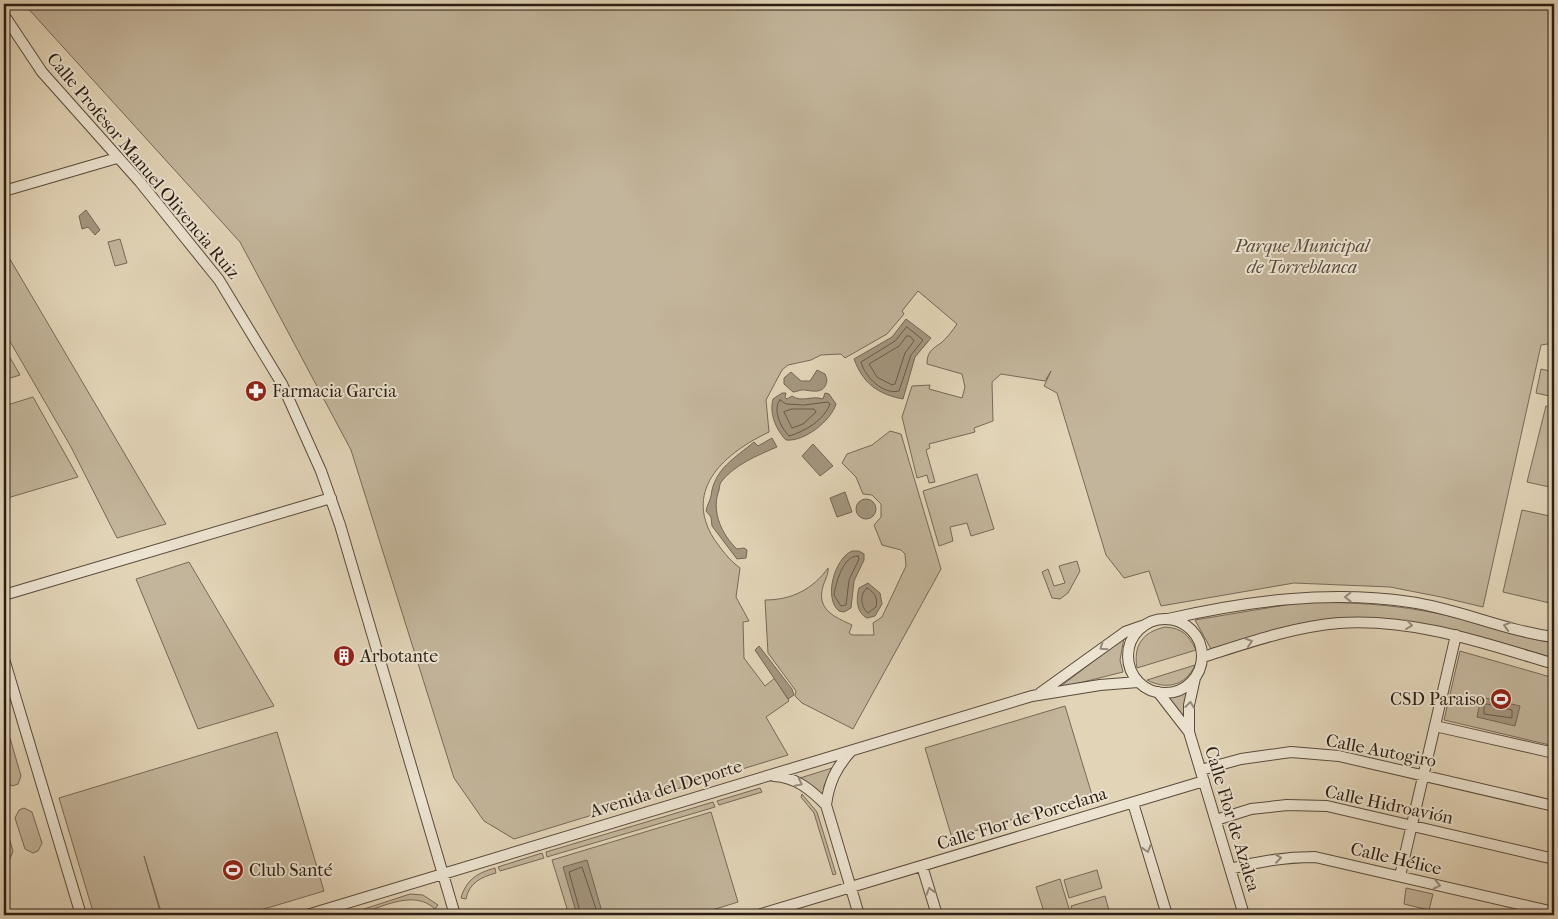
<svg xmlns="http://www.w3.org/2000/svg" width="1558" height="919" font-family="'IM FELL French Canon',serif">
	<rect width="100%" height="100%" fill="#e2d4b7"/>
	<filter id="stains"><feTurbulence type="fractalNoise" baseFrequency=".004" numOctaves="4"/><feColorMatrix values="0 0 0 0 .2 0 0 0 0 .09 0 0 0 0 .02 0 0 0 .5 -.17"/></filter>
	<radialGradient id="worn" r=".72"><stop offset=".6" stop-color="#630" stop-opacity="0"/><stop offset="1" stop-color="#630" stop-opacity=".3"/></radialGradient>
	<path fill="#c3b59b" stroke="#776957" d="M24,4H1554V343L1541,345L1483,607L1441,597L1390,587L1294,583L1161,606L1149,571L1124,578L1106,555L1057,393L1044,386L1051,371L1045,381L1001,374L992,382L993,421L974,428L975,432L929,444L930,448L926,450L935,482L929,483L927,475L917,478L902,417L912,386L930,385L929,389L962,398L965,387L962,374L927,364C927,352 932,349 941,343C947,338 953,330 957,324L918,291L902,311L904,314L887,334L845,358L841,354L821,355L811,360L788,365L782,370L766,400L769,432C727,452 682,488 714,539C722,550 729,560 740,568L736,597L749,621L743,622L744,658L765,686L775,678L789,701L766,717L788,755L514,839L484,821L454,778L351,450L240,242Z
		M120,239L127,263L115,266L108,242Z
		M4,249L166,524L117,538L71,447L4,331Z
		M4,347L20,375L4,380Z
		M1541,369L1554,372V397L1536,393Z
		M33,397L78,477L4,499V406Z
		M1546,406L1554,407V488L1527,482Z
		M890,431L901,434L941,569L853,729L802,703L795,696L796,691L768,653L765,600C792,600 813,589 828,568C829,573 825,580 823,586C816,610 835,617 852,625L849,633L852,635H874L873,623L882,617L906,566L905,554L901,550L882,545L874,525L881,517V504L872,495L863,494L856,477L842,463L847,454L872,445Z
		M977,474L994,529L971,536L967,523L950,527L953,541L939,546L923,491Z
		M1522,510L1554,517V604L1503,592Z
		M1077,561L1080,571L1068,593L1060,599L1052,598L1042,572L1048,569L1054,586L1065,583L1059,566Z
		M189,562L274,706L198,729L136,579Z
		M1297,603C1352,601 1405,605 1458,618C1490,626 1521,638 1554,643V658C1471,634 1387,605 1299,624C1270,630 1240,640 1211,649L1195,620Z
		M1165,627C1182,628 1189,635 1196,650L1137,668C1133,645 1143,632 1165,627Z
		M1124,638L1120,660L1123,672L1063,687L1061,686Z
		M1460,651L1554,678V746L1444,720Z
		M1195,665C1186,686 1166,690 1147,680Z
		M1187,691L1186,721L1167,697L1178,695Z
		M1065,706L1092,795L952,838L925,748Z
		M277,732L324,891L244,915H162L144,856L161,915H94L59,798Z
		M4,735L10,738L21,776L18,784L12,786L4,780Z
		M832,768L824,786L823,797L815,788L800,778Z
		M760,788L762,792L719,805L717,801Z
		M802,794L817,812L836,874L833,875L814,813L801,797Z
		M713,802L715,807L547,857L546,852Z
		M24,808L32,812L42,843L38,851L33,853L25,849L15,818L19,810Z
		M711,812L738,902L696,915H569L552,860Z
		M4,821L13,851L10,859L4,861Z
		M542,853L544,858L500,871L498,867Z
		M495,868L496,873C481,877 469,883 466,899L461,898C466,880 477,873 495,868Z
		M1097,870L1102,888L1069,898L1064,880Z
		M1060,879L1071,915H1045L1036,887Z
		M1406,888L1433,894L1429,910L1404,904Z
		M410,894L423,895L438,905L435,909C414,889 383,907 359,914L358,911Z
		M1105,896L1110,914L1074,915L1071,906Z"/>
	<path fill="#a4967f" stroke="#746654" d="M86,210L100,230L95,235L88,227L82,229L79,216Z
		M906,319L931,338L915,357L903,399C877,394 863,383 854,359L892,337Z
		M817,370L825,374L827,380C825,393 816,392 805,390C801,389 797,392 793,392L784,384V378L791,372L801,381H810Z
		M782,393H786L785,397L787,399L792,396C802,403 812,395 823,399L825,393L829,394L836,404C831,421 804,442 786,440C776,430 769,413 773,399Z
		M772,438L777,447C758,455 734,465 721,482C719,485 720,489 718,493C712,513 722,535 737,549L744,548L747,550L746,558L737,559L712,526L711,517L706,511C707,505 710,501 711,496C714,469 735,458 754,442L758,446Z
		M813,444L833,466L820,476L802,456Z
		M845,492L852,512L837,517L830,498Z
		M856 509a10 10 0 1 1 20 0a10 10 0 1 1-20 0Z
		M852,551H859L864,554V560L854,581L851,608L844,612L839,611C823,598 835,558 852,551Z
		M868,583L880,593L882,604L875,616L867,618C856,612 856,599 859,588Z
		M759,646L792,689L794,695L788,699L755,650Z
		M1481,697L1520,706L1515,726L1477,717Z
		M587,860L603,915H577L563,867Z"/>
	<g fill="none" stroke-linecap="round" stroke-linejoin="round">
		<path stroke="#685a49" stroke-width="1" d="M907,327L923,340L911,355L899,391C883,395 865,377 861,362L895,341Z
			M907,336H910L914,341L905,353L895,384L892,385L877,377L869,364L899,346Z
			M780,400L786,404L804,405L828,402L830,404C824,420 806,431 789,436C781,428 772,409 780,400Z
			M792,409H814L816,412L803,424L792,428L784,412Z
			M858,556L859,559L849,580L846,605L841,606L834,595C836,583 843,555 858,556Z
			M867,588C875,592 878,599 876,607L868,613C861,608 859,594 867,588Z
			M1487,704L1512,710V718L1484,714V706Z
			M581,915L569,872L582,867L598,915"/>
		<g stroke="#594b3c" stroke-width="12">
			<path id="minor" d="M4,15L42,72L140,182L219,280L282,384L321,471L340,525L455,915
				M4,191L117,158
				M4,595L331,498
				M1128 656a37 37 0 1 1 74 0a37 37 0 1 1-74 0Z
				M1168,619C1248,601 1328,590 1410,602C1459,609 1505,631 1554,637
				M1203,657C1247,643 1292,627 1339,623C1414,618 1484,643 1554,664
				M4,659L81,915
				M1195,678L1189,705V732L1244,915
				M1158,692L1189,732
				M1040,693L1125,632L1142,626
				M1435,726L1554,753
				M851,751C836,768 829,782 826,805L859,915
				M1201,770L1241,759L1291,752L1339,756L1554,806
				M774,776C796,777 811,790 826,805
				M1133,803L1167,915
				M1216,820L1251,809L1287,805L1327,806L1554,859
				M922,866L937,915
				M1230,869C1259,861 1285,857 1315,857L1554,912
				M1400,876L1456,635
				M307,915L1032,696L1100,685L1138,682
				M758,915L1204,781"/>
		</g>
		<use href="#minor" stroke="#ece3d0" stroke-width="10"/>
	</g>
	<defs><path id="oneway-chevron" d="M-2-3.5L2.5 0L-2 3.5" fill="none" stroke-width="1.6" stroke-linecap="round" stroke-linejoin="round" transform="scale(1.25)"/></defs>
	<g stroke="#958a7b">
		<use href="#oneway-chevron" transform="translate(1348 597) rotate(-180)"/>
		<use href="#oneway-chevron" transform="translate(1409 625) rotate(7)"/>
		<use href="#oneway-chevron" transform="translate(1507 626) rotate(-164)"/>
		<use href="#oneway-chevron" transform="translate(1249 642) rotate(-18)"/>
		<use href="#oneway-chevron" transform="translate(1103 647) rotate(145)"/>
		<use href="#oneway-chevron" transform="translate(1190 705) rotate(-84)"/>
		<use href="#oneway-chevron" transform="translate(799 783) rotate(26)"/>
		<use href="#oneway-chevron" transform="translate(1147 849) rotate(73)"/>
		<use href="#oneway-chevron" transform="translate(1278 858) rotate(-8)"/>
		<use href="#oneway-chevron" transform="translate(1437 885) rotate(13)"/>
		<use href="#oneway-chevron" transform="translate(930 891) rotate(-107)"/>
	</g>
	<defs>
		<g id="pharmacy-disc" transform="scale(1.125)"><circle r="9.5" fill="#8f2418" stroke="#ece3d0"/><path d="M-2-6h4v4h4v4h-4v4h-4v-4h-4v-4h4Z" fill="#fff"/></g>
		<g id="building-disc" transform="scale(1.125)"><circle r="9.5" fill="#8f2418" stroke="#ece3d0"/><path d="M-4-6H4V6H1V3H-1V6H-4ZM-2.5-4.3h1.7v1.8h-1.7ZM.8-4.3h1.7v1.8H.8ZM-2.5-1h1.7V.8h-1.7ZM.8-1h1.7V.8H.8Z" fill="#fff"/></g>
		<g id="stadium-disc" transform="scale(1.125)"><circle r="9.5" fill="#8f2418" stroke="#ece3d0"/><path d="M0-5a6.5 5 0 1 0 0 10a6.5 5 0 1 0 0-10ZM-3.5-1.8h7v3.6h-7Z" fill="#fff"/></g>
	</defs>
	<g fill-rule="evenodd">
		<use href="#pharmacy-disc" x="256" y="391"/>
		<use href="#building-disc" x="344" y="656"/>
		<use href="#stadium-disc" x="1501" y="699"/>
		<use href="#stadium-disc" x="233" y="870"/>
	</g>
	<g text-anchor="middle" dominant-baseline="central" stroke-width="4" stroke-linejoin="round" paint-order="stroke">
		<g font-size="18" fill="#2b1d13" stroke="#ece3d0">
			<text transform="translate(143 166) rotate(50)">Calle Profesor Manuel Olivencia Ruiz</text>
			<text transform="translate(1381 751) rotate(11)">Calle Autogiro</text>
			<text transform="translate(666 789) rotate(-17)">Avenida del Deporte</text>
			<text transform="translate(1389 805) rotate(12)">Calle Hidroavión</text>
			<text transform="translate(1022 819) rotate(-17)">Calle Flor de Porcelana</text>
			<text transform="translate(1232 819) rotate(73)">Calle Flor de Azalea</text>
			<text transform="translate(1396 859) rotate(13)">Calle Hélice</text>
		</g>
		<g font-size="18" font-style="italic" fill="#594b3c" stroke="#ece3d0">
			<text x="1302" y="246">Parque Municipal<tspan x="1302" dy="21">de Torreblanca</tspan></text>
		</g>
		<g font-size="18" fill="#2b1d13" stroke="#ece3d0" text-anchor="start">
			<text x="272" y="391">Farmacia Garcia</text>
			<text x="360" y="656">Arbotante</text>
			<text x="1485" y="699" text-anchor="end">CSD Paraiso</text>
			<text x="249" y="870">Club Santé</text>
		</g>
	</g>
	<rect width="1558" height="919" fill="none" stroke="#e2d4b7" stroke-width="20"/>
	<rect x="5" y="5" width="1548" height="909" fill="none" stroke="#2b1d13" stroke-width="2.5"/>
	<rect x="10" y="10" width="1538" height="899" fill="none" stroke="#2b1d13"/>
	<rect width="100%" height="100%" filter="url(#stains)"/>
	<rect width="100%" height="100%" fill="url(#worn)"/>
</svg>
